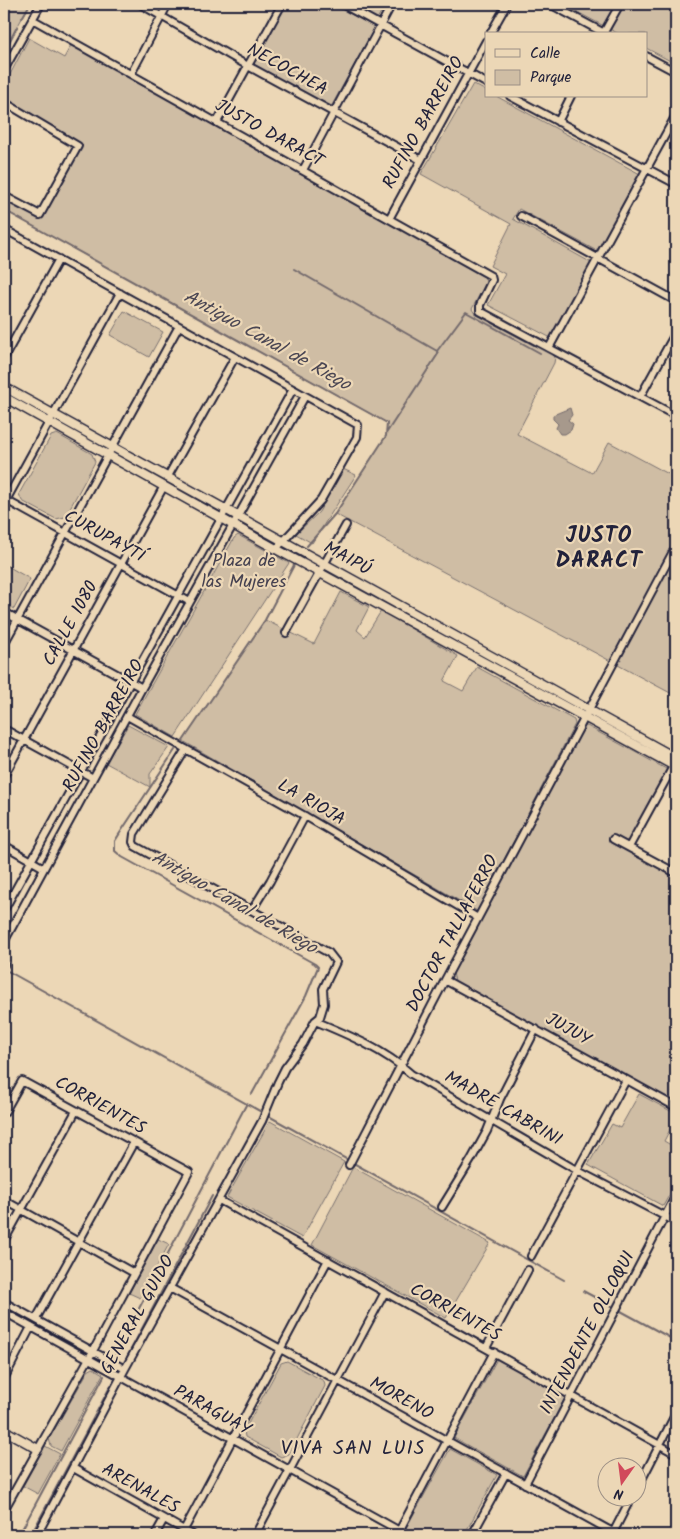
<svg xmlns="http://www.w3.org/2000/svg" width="680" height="1539" font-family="Kalam,sans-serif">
	<rect width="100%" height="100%" fill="#ecd7b6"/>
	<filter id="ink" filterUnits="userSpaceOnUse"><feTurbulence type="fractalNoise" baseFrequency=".02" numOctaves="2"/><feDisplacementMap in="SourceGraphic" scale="10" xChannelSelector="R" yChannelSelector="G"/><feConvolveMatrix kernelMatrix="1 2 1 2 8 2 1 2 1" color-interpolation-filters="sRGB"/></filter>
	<g filter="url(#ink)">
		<path fill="#cfbda4" stroke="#787070" d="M4,4H30L6,47L4,45Z
			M286,4H332L375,27L331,107L251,64Z
			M351,4H386L377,19Z
			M562,4H676V64L646,48V34H619Z
			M29,38L64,58L71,45L484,276L486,282L472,309L475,314L555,357L554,363L517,434L592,473L609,442L676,478V533L674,536L676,538V696L335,514L386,436L387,423L4,210V196L40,215L78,146L4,102V86Z
			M473,84L486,91V96H496L640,174L599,248L595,250L519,209L513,219L590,262L591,266L551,338L488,305L505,274L490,266L511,224L421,174Z
			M124,311L163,332L149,357L110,335Z
			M57,434L92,454L95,462L65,517L56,519L22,501L19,494L51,436Z
			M343,469L356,475L312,543L296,534L319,512Z
			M238,535L289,563L175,737L135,714L234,538Z
			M4,564L30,579L14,609L4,604Z
			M341,592L369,607L357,630L365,637L381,611L458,656L444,681L463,691L477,667L574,720L575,724L477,911L183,741L265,620L314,644Z
			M128,725L169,747L150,774V787L106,763Z
			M584,726H587L668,770L626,849L676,878V1104L455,981L453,973Z
			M639,1094L676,1114V1118L664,1141L676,1148V1183L663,1206L588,1165L612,1124L620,1128Z
			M270,1121L344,1162L302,1238L227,1197Z
			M353,1167L490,1243L446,1318L312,1245Z
			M158,1239L169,1244L140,1298L129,1293Z
			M497,1359L566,1396L523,1476L454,1438Z
			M287,1361L324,1381L325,1386L289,1454L281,1457L245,1437L244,1431L281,1363Z
			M93,1368L103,1374L61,1451L51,1446L49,1439L88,1371Z
			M45,1446L60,1454L38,1494L23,1486Z
			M450,1449L497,1475L464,1535H418L406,1528Z"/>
		<path fill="#a7998c" stroke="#72696c" d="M570,408L572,415L568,420L573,424L571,430L565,434H560L556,428L558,424L553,419V415Z"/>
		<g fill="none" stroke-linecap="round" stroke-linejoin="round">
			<path stroke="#72696c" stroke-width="2" d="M351,4L377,19
				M22,18L30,4
				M4,52L17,27
				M4,210L387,423L386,436L335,514L307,546
				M294,269L437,351
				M22,403L37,411
				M64,426L100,446
				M387,432L438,354L437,351L466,312L540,353
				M119,456L212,507
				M245,526L275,542
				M183,741L265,620L294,565
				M175,750L120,833L115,841V851L122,857L315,964L318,967L306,996L252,1094
				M4,969L564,1280
				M583,1291L615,1308
				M4,1307L79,1348
				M619,1310L676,1341
				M114,1356L246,1105
				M127,1357L212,1196
				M99,1360L119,1371
				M19,1535L104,1376
				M31,1535L111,1385"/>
			<g stroke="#22223b" stroke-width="10">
				<path id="minor" d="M140,4L248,66L421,160
					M342,4L486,83
					M550,4L606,34
					M32,19L491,276L492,280L480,305V311L676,416
					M490,34L507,4
					M603,34L620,4
					M646,56L676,72
					M4,70L41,4
					M131,74L168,4
					M510,96L676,184
					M4,102L78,146L40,215L4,196
					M217,122L282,4
					M558,122L571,96
					M303,170L392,4
					M521,216L676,301
					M389,219L486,41
					M4,229L358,425L357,437L321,500L276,549
					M549,348L676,115
					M4,358L59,259
					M640,397L676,332
					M167,478L235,357
					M4,499L190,602
					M4,504L120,293
					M4,612L142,688
					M286,633L346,525
					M4,644L179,326
					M127,716L305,816L478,918
					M4,729L93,778
					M4,776L164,486
					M613,839L676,873
					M4,845L44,868
					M629,847L675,763
					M4,910L293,389
					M252,910L270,881L305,816
					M4,942L142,688L305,396
					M4,963V965
					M445,980L676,1107
					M315,1021C349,1035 384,1050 411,1074L578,1171L676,1222
					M4,1113L22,1081L189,1172L93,1351L4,1510
					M349,1165L445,980L676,546
					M4,1200L134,1273
					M219,1200L676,1454
					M442,1207L471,1160L487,1131L500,1099L536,1029
					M4,1241L76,1111
					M531,1256L626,1080
					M170,1288L618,1535
					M4,1302L125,1369
					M4,1312L407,1535
					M36,1319L134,1142
					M486,1348L528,1270
					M4,1379L31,1327
					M73,1468L193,1535
					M525,1484L676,1195
					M638,1487L676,1413
					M184,1530L328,1260
					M37,1535L125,1369L262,1121L278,1082L285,1068L303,1044L315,1021L320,1017L324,1004L323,989L336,962L329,953L135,846L133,842L134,834L186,749
					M155,1535L164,1519
					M255,1535L385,1292
					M397,1535L494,1352
					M472,1535L506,1473
					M612,1535L632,1496"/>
			</g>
			<g stroke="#22223b" stroke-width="11">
				<path id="tertiary" d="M4,387L676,758
					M4,397L276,549L676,767
					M4,1430L38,1449"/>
			</g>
			<use href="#minor" stroke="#ecd7b6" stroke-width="6"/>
			<use href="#tertiary" stroke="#ecd7b6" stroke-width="8"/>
		</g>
	</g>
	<g text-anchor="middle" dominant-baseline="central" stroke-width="4.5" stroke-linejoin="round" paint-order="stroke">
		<g font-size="18" fill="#22223b" stroke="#ecd7b6">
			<text transform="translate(287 70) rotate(29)">NECOCHEA</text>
			<text transform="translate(424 123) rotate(-61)">RUFINO BARREIRO</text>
			<text transform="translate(269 134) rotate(29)">JUSTO DARACT</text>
			<text transform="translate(104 537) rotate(29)">CURUPAYTÍ</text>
			<text transform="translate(347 559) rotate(29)">MAIPÚ</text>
			<text transform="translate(71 624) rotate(-61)">CALLE 1080</text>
			<text transform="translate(104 726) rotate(-61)">RUFINO BARREIRO</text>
			<text transform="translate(311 803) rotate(30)">LA RIOJA</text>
			<text transform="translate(453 934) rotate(-62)">DOCTOR TALLAFERRO</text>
			<text transform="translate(568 1030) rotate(29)">JUJUY</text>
			<text transform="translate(100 1106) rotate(29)">CORRIENTES</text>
			<text transform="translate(503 1109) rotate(30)">MADRE CABRINI</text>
			<text transform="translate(455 1313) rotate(29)">CORRIENTES</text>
			<text transform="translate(138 1315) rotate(-61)">GENERAL GUIDO</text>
			<text transform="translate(588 1333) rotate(-62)">INTENDENTE OLLOQUI</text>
			<text transform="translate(401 1399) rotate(29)">MORENO</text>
			<text transform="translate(212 1411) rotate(29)">PARAGUAY</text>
			<text transform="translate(140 1489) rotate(29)">ARENALES</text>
		</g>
		<g font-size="18" fill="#454150" stroke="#ecd7b6">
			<text x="244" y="561">Plaza de<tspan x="244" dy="21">las Mujeres</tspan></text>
		</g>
		<g font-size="19" font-style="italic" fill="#4a4653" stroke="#ecd7b6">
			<text transform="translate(267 341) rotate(29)">Antiguo Canal de Riego</text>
			<text transform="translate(234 903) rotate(30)">Antiguo Canal de Riego</text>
		</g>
		<g font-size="20" letter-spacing="1" fill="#22223b" stroke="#ecd7b6">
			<text x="353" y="1449">VIVA SAN LUIS</text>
		</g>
		<g font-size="22" font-weight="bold" letter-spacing="1" fill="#22223b" stroke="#ecd7b6">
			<text x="599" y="536">JUSTO<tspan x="599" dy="25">DARACT</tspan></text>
		</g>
	</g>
	<rect width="680" height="1539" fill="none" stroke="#ecd7b6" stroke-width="20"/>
	<rect x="10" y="10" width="660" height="1519" fill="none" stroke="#22223b" stroke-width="2" filter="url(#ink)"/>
	<rect x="485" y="32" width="162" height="65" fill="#ecd7b6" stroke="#9b8f85"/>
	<rect x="495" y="49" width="25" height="8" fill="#ecd7b6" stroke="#9b8f85"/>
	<text x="530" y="58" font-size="15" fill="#22223b">Calle</text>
	<rect x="495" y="70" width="25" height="15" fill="#cfbda4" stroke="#9b8f85"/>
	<text x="530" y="82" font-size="15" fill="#22223b">Parque</text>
	<g transform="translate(622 1482) rotate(194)"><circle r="24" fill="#ecd7b6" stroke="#9b8f85"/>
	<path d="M0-4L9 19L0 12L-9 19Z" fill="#d1495b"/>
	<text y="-8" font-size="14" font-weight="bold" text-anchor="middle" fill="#22223b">N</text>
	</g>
</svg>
